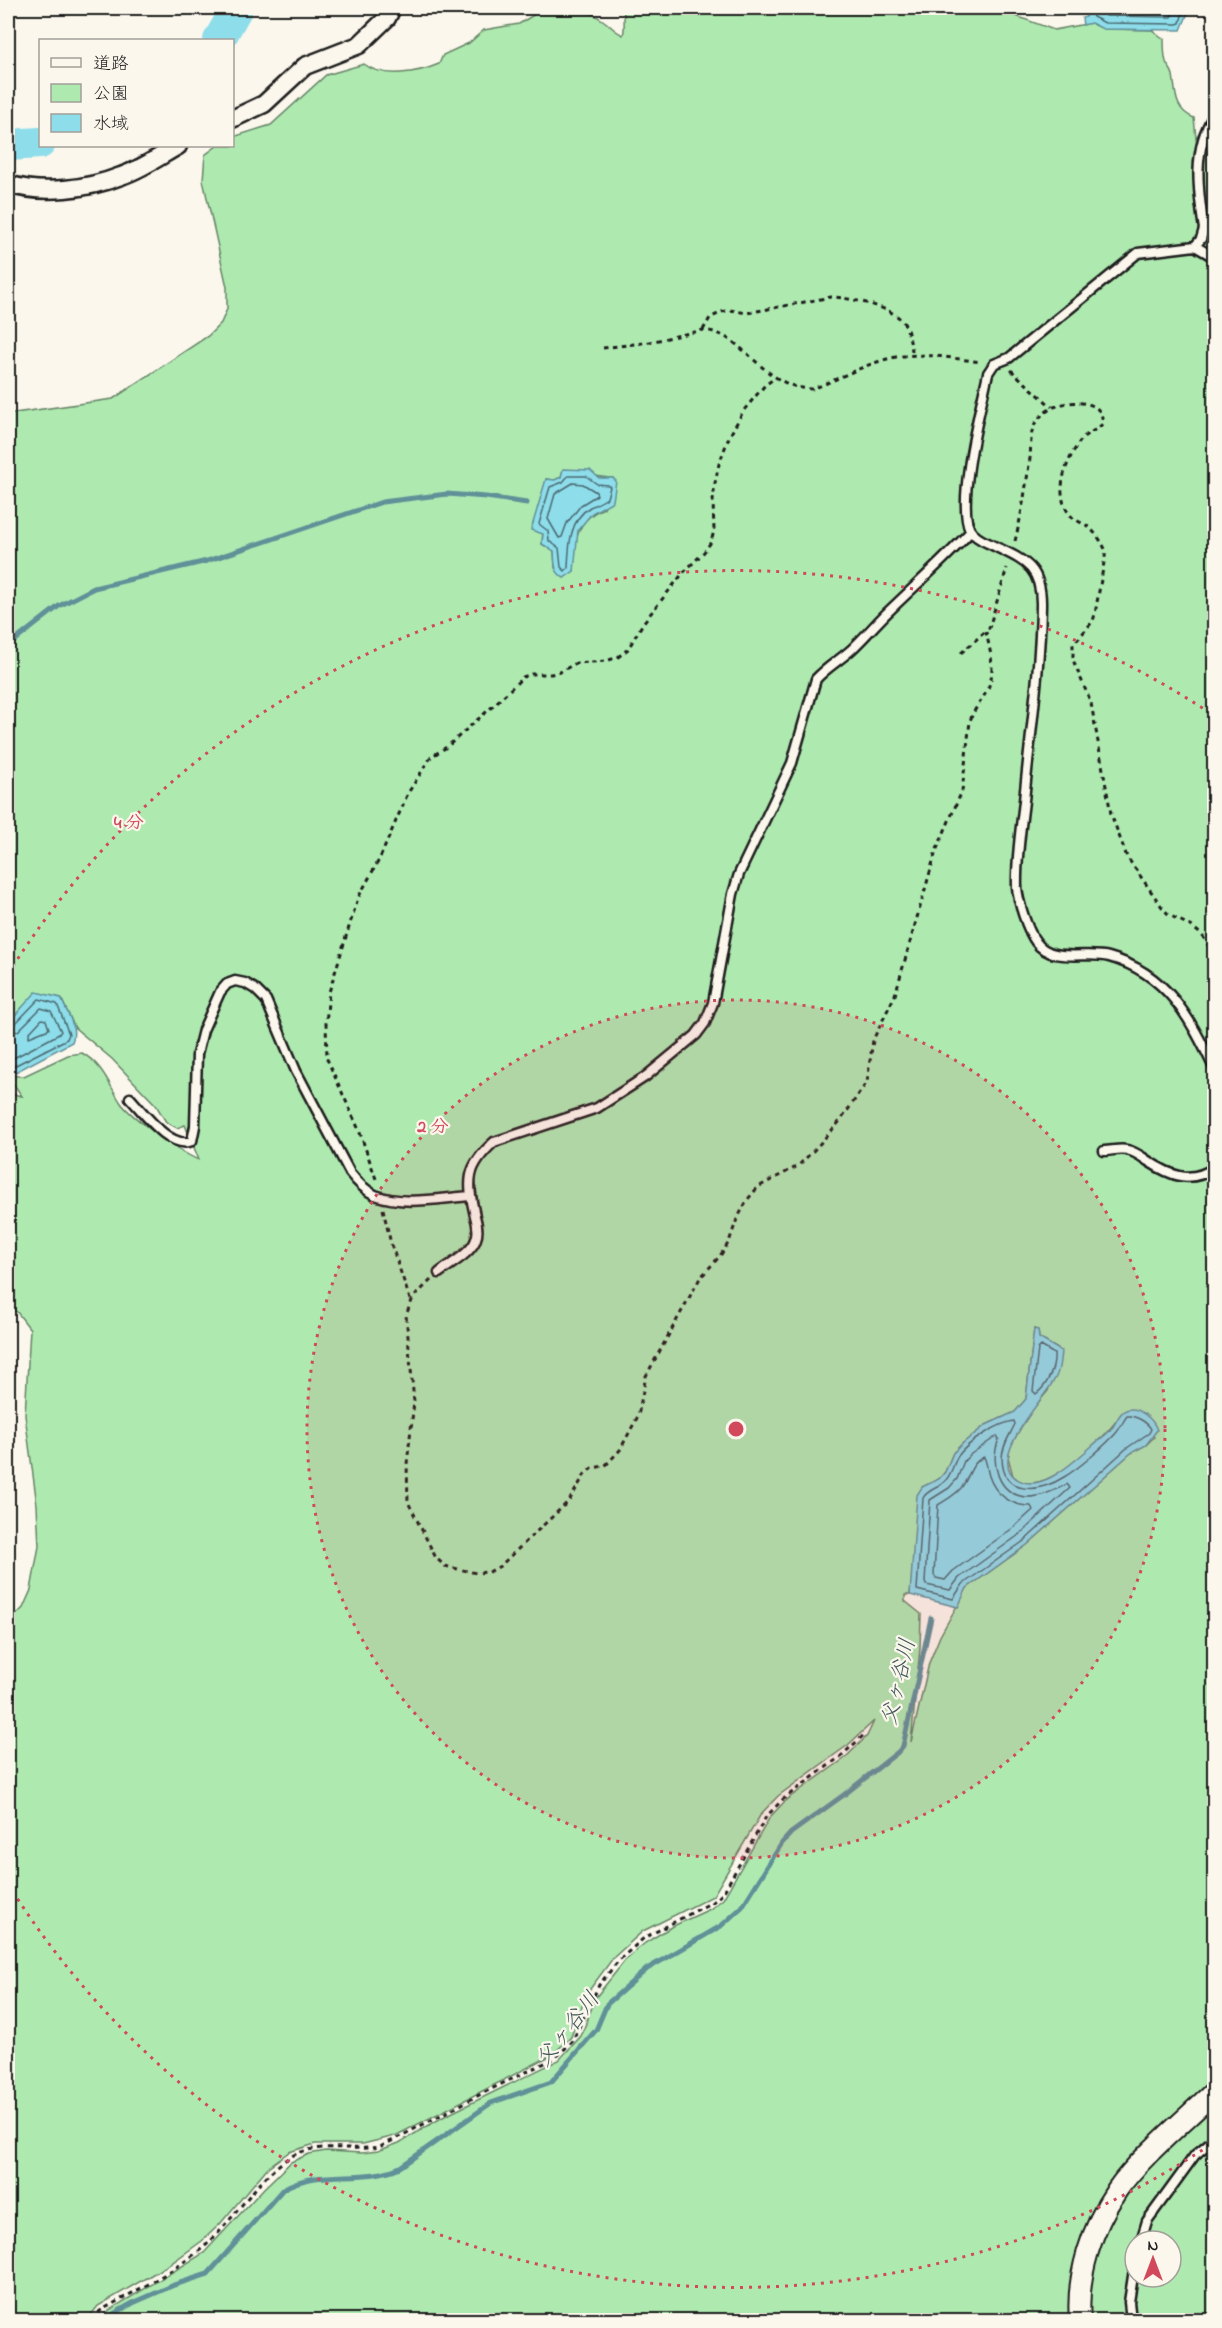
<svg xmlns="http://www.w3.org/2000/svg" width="1222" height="2328" font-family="'Indie Flower','Klee One',sans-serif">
	<rect width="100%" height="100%" fill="#fbf7ec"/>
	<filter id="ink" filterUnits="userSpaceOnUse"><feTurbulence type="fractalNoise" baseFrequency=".0167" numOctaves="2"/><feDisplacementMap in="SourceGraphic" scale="12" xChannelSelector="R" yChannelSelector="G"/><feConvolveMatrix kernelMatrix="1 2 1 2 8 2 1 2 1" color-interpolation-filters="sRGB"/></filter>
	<g filter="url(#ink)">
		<path fill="#aeeab0" stroke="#658366" stroke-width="1.5" fill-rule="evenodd" d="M553,8C570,7 589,10 604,21C610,25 615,32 623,35C625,31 624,12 623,8H994L1054,30L1091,23L1104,29L1152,30L1164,39C1164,46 1164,55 1166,62C1168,67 1172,70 1173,75C1176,93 1174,110 1194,118L1196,138L1214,105V2320H98L111,2309L204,2253L264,2188L291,2162L309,2154L326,2151L362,2153L378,2151L399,2143L443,2117L559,2060L581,2036L596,1997L627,1958L645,1943L671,1927L710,1909L723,1899L770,1817L786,1800L844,1759L867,1736L874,1721L848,1745L778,1796L761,1814L713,1896L643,1931L613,1958L587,1993L571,2037L552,2055L395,2136L363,2144H315L289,2152L268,2167L220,2224L202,2241L170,2264L98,2306L87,2320H8V1623L23,1608L31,1590L39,1546L37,1505L25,1415L30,1329L17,1312L8,1307V1093L22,1096L8,1076H24L68,1055L82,1053C103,1065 108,1083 121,1103C131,1117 182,1154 199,1160L185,1125L177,1128L166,1122L156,1105L112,1059L75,1028L61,998L36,993L8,1023V414L113,399L208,336L221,323L227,309V287L203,180L205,155L217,146H232L233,137L271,125L326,75L364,64C383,79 418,73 439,64L443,55L469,43L484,30L519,24L535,14ZM563,470C580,471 596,478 613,478L604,508C574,520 575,543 574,571L555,568L554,551L542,544L546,479L555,480L561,477ZM1034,1329L1038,1330L1039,1338L1061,1351L1048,1391L1026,1417L1010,1448L1008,1457L1013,1476C1018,1480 1022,1483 1029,1483C1057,1484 1108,1436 1121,1414L1154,1437L1146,1445L1131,1453L1027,1545L967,1588L940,1636L929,1663L911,1742L920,1648L921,1614L905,1601V1595H910L922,1487L939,1479L945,1472L953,1453L963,1443L986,1425L1015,1412L1026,1399ZM1135,2241H1171V2277H1135Z"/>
		<path fill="#8eddeb" stroke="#609098" stroke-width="1.5" d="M1085,8H1190L1181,30L1103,29L1091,23L1083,25L1082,18L1086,17Z
			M563,469L590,470L599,478H613L616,481L613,501L592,513L578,530L574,571L564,578C553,572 555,562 554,551L542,544L543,534L531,530L546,479L555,480L561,477Z
			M36,992L61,998C67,1013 78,1027 72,1042L8,1076V1023Z
			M1034,1329L1038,1330L1039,1338L1061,1351C1060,1360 1060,1369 1056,1377C1046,1397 985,1459 1017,1479C1041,1495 1075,1460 1092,1446C1098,1440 1107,1435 1112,1428C1117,1422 1118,1413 1126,1410C1138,1405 1154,1420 1157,1430L1146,1445L1131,1453L1027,1545L967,1588L958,1607L910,1595L917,1495L922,1487L939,1479L945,1472L953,1453L963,1443L986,1425L1015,1412L1026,1399Z"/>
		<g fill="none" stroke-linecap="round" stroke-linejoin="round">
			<path stroke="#4a696f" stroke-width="1.5" d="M1091,8L1093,17L1105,23L1177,24L1180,23L1184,8
				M1099,8L1100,12L1107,16L1171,17L1176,8
				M568,476H586L597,484L608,485L610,487L607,498C602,502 596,504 590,507C569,520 569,546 568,568L565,571L561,567L559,548L549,541L548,531L539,524L550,487L563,482Z
				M573,483L583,484L596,492L597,495L581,505L567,523L562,537L559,538L548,519L555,494Z
				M42,1019L46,1020L49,1029L29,1037V1033Z
				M8,1026L14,1025L39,999L57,1004L69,1034L67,1039L8,1069
				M8,1034L18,1031L41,1008L51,1011L61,1031L59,1034L8,1061
				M1041,1346L1054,1354C1055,1368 1048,1385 1036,1394L1033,1391L1038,1349Z
				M1127,1416C1135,1415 1147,1422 1151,1429L1149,1433L1127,1448L1024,1541L963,1584L953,1599L917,1590L923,1498C928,1489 938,1489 945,1481C952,1474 953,1464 958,1456C968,1442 998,1423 1014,1421L1015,1424C1010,1435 1002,1446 1002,1458C1003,1498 1040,1492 1064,1477C1078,1469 1107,1444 1117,1432C1121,1427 1123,1421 1127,1416Z
				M997,1436L999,1439C990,1462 997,1495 1027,1497C1042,1497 1055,1490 1067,1484L1070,1488L1019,1535L959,1578L950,1590L926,1585L925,1582L930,1500L949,1488L957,1479L964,1461L971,1454Z
				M984,1457C987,1463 987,1470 989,1476C995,1495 1012,1506 1031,1506L1033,1510L1013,1528L953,1571L945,1580L936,1578L934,1575L938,1505C946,1500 954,1496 961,1488C970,1477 970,1463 984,1457Z"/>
			<path stroke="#609098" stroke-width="5" d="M8,646L59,606L94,588L207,561L382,502L447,494L486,497L527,503
				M107,2320L115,2313L133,2303L174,2285L208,2274L283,2189C320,2167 363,2184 400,2167L491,2103L551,2082L596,2030L607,2004L647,1969L721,1926L742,1907L782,1843L791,1833L845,1794L898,1752L903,1746L931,1618"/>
			<path stroke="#8eddeb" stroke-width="32" d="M219,40L237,8
				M8,145L40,143"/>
			<g stroke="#1c1c1c" stroke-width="13">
				<path id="service" d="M1195,246L1201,239L1204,229C1198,191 1192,149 1214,115
					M1214,257L1195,246L1138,253L1009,358L994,364L988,373C981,406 956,502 970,530C974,536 981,540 988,543C1021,560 1042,563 1041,606C1040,671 1030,736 1024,801C1021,828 1016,859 1017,887C1018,901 1027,930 1036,942C1051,964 1087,951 1109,957C1167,973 1190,1018 1214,1068
					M130,1098C144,1113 170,1150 192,1141L195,1126L197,1054L203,1030L220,992L227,984L235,981L245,983L255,989L266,1000L296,1071L350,1173C357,1182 365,1190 375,1195C404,1206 441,1198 471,1196
					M1104,1151C1111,1151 1120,1148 1127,1150C1136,1152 1142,1157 1148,1161C1171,1176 1190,1184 1214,1168
					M439,1273C450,1264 472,1253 476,1239C479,1232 477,1223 475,1216C467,1181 466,1167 494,1142L597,1108L645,1077L696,1035L705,1023L713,1003L733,894L739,874L792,763L816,679C827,667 840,660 852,649C865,637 877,622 891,609C918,583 945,559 971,531
					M1141,2241L1147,2221L1195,2155L1214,2139
					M1131,2320L1129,2302L1135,2263"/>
			</g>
			<g stroke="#1c1c1c" stroke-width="21">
				<path id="minor" d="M232,119L264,104L305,66L359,45L387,18L392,8
					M8,184C42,195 88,189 121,176C142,169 160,156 178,146"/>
			</g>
			<g stroke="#1c1c1c" stroke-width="24">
				<path id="tertiary" d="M1080,2320C1076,2276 1092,2227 1117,2190C1140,2157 1185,2120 1214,2092"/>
			</g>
			<path stroke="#1c1c1c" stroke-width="3" stroke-dasharray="4.5 4.5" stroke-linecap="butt" d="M703,330L710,318L722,312L730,310L747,313L831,297C847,297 893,307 903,322C909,330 910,344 913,354
				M603,348L650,342L703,330C745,333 762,388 812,389C840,379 873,359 903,356C928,353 957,359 981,362
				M1011,370L1052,407
				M1015,541C1022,514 1026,486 1030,458C1031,448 1030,434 1034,426C1043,407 1068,399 1087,404C1098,406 1102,413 1103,423C1097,431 1087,432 1081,440C1066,460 1051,497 1073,518C1077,521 1082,523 1086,525C1095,532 1101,540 1106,551L1095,614L1093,621L1073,645V660L1091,703L1111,814L1127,857L1162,907L1169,915L1191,926L1202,935L1214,955
				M961,653L989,628L1007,568
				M376,1179L359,1130L327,1059L326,1023L329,992L358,898L380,858L408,793L431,757L448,746L494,705L523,677L531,674H551L560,672L576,663L606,661L618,657L628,649L643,623L684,572L704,552L711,542L714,531L713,501L715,483L719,464L729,437L744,410L765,385L775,378
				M383,1209L391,1244L411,1302
				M431,1280L413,1298L406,1315L414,1402L407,1464L408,1502L436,1558L445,1566L476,1573L489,1572L500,1566L569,1501L585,1474L592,1468L605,1466L620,1450L638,1416L646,1376L700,1278L720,1256L729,1242L737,1219L748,1199L758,1187L798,1166L815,1149L841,1120L867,1082L873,1040L895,995L936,851L962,791L970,721C974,708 983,700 988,688C996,671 990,650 986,632
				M93,2320L100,2311C135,2291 174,2272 205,2246C235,2220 264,2167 298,2153C324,2143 353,2151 380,2147L483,2093L555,2058L572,2042L599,1985L619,1960L644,1938L716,1900L723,1893L766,1817L782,1800L840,1757L864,1735"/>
			<use href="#service" stroke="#fbf7ec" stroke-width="8"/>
			<use href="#minor" stroke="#fbf7ec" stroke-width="16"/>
			<use href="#tertiary" stroke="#fbf7ec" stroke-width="20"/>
		</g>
	</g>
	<circle cx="736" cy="1429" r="429" fill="#d1495b" fill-opacity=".12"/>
	<g fill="none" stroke="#d1495b" stroke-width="3" stroke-dasharray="3 6">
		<circle cx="736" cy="1429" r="429"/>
		<path d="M1210 2145A859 859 0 0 1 8 1884M8 974A859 859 0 0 1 1210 713"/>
	</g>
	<g text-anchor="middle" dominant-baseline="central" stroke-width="4.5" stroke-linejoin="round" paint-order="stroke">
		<g font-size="22" font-style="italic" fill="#3e565a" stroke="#fbf7ec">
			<text transform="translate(900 1682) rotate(-77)">父ヶ谷川</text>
			<text transform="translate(569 2030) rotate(-52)">父ヶ谷川</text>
		</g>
	</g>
	<circle cx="736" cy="1429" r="9" fill="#d1495b" stroke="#fbf7ec" stroke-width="3"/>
	<g font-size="18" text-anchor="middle" font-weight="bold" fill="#d1495b" stroke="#fbf7ec" stroke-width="4.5" stroke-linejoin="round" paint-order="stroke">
		<text x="129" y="828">4 分</text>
		<text x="433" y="1132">2 分</text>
	</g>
	<rect width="1222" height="2328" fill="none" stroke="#fbf7ec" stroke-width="30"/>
	<rect x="15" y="15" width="1192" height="2298" fill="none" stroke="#1c1c1c" stroke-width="2" filter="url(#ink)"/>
	<rect x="39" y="39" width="195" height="108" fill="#fbf7ec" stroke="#a29f99" stroke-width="1.5"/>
	<rect x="51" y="58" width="30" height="9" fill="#fbf7ec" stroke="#a29f99" stroke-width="1.5"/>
	<text x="93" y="69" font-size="18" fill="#1c1c1c">道路</text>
	<rect x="51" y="84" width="30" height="18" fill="#aeeab0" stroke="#a29f99" stroke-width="1.5"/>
	<text x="93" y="99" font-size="18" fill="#1c1c1c">公園</text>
	<rect x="51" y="114" width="30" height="18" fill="#8eddeb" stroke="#a29f99" stroke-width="1.5"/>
	<text x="93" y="129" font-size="18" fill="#1c1c1c">水域</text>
	<g transform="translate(1153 2259)"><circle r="28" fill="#fbf7ec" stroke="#a29f99" stroke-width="1.5"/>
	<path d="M0-4.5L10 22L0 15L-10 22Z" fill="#d1495b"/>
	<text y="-9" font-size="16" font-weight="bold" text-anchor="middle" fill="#1c1c1c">N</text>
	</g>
</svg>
